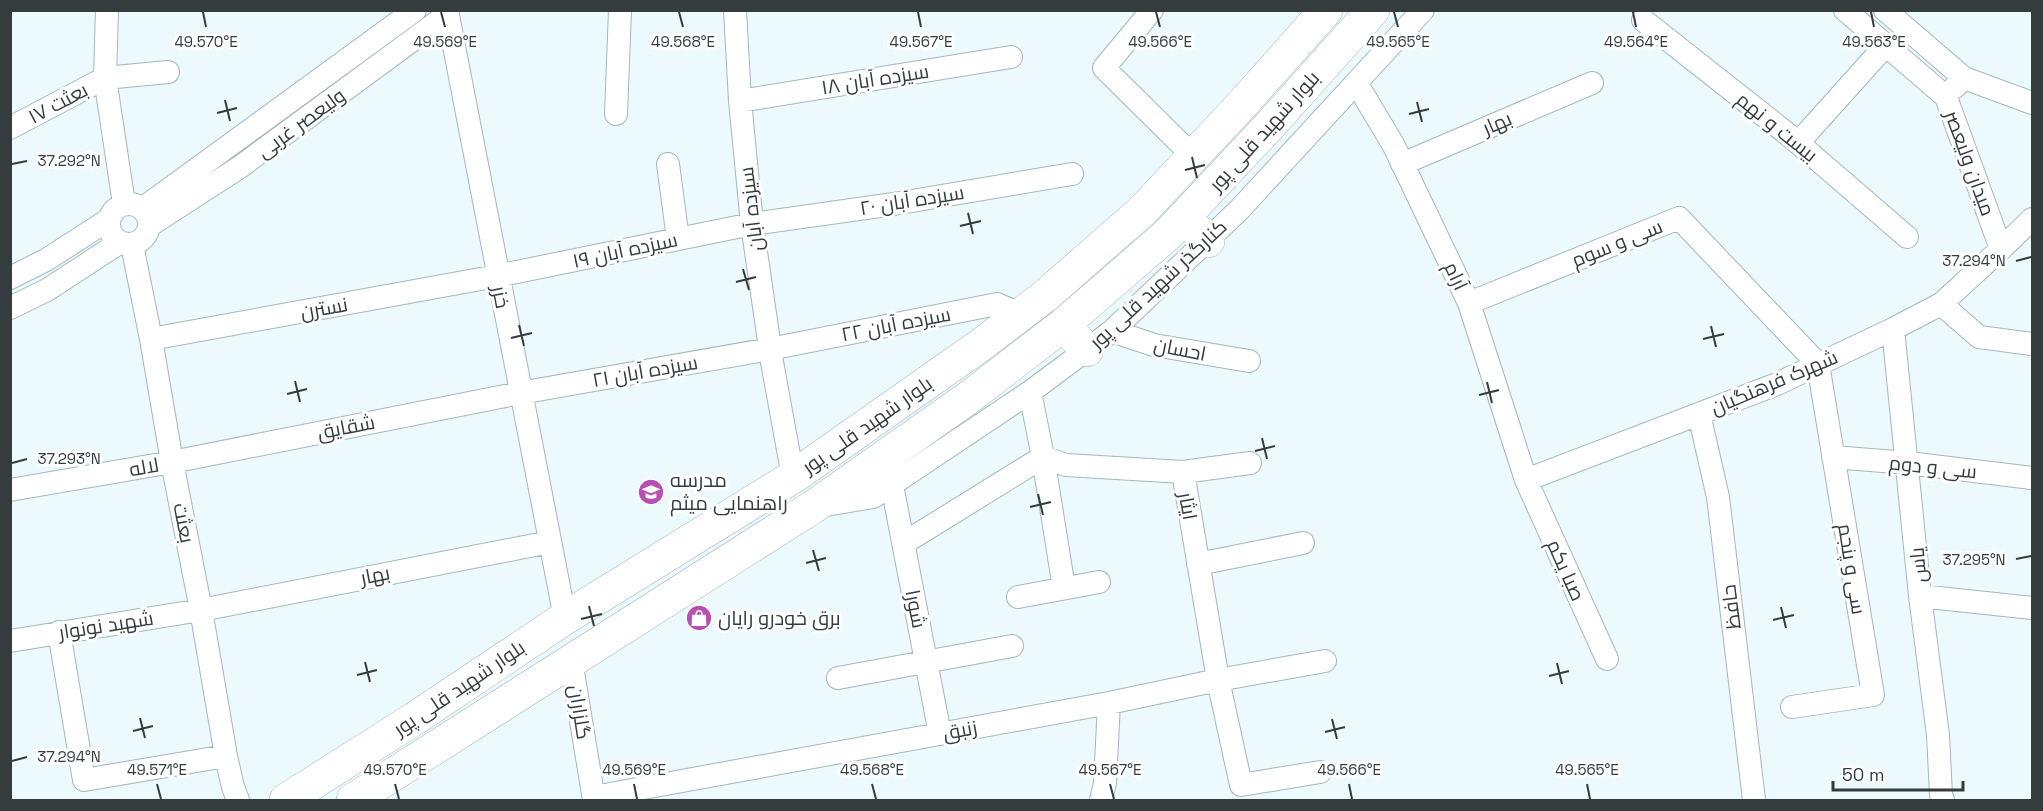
<svg xmlns="http://www.w3.org/2000/svg" width="2043" height="811" font-family="'Space Grotesk',Cairo,sans-serif">
	<rect width="100%" height="100%" fill="#edfafd"/>
	<g fill="none" stroke-linecap="round" stroke-linejoin="round">
		<g stroke="#a3b7bc" stroke-width="24">
			<path id="minor" d="M107,10L105,78L124,204
				M447,10L565,618
				M735,10L740,101L752,224L772,362L793,477
				M1152,10L1104,68L1193,156
				M1845,10L1946,97L2001,249L2032,219
				M1885,10L1964,78
				M1643,20L1790,136L1907,237
				M1357,84L1394,146L1469,303L1526,480L1607,659
				M1955,87L1964,78L2032,103
				M740,101L1011,57
				M616,114L620,10
				M10,128L105,78L168,72
				M1798,143L1886,45
				M668,164L678,239
				M1402,164L1592,83
				M109 224a20 20 0 1 1 40 0a20 20 0 1 1-40 0Z
				M142,209L415,10
				M149,226L240,167L448,14
				M132,245L151,339L172,462L201,610L226,756L233,787L238,800
				M10,278L46,260L108,220
				M1469,303L1679,218L1818,364L1873,695L1792,707
				M1941,304L1979,337L2032,344
				M10,308L47,290L119,243
				M1893,329L1920,596L1938,735L1941,795L1943,800
				M1112,331L1154,345L1249,361
				M151,339L497,276L752,224L894,204L1072,174
				M1030,392L1043,457L1064,588
				M1699,414L1718,497L1754,800
				M1833,457L1908,463L2032,478
				M1183,472L1250,463
				M1526,480L1777,384L1893,329L1941,304L2001,249
				M892,485L940,734
				M10,490L172,462L520,393L770,349L997,304L1020,314
				M820,506L873,497L1030,392L1112,331L1239,210L1423,10
				M904,543L1043,457L1066,465L1183,472L1218,680L1241,785L1320,772
				M1198,564L1303,543
				M1920,596L2032,608
				M1018,597L1099,582
				M59,632L84,780L226,756
				M10,641L201,610L550,542
				M571,660L594,800
				M838,678L1012,646
				M594,797L1109,703L1218,680L1325,661
				M1101,800L1105,783L1109,703"/>
		</g>
		<g stroke="#a3b7bc" stroke-width="34">
			<path id="highway" d="M1184,218L1208,241
				M1063,325L1087,350
				M286,800L414,719L565,618L793,477L982,344L1045,296L1143,210L1246,100L1326,10
				M353,800L813,507L968,398L1063,325L1167,235L1272,123L1373,10"/>
		</g>
		<use href="#minor" stroke="#fff" stroke-width="22"/>
		<use href="#highway" stroke="#fff" stroke-width="33"/>
	</g>
	<path fill="none" stroke="#343c3e" stroke-width="2" d="M203,12L206,27M441,12L445,27M679,12L683,27M918,12L921,27M1156,12L1160,27M1394,12L1398,27M1633,12L1636,27M1871,12L1874,27M225,100L230,121M1417,102L1422,122M217,113L237,108M1409,114L1429,109M1192,157L1197,178M12,164L27,161M1185,170L1205,165M968,213L973,234M960,226L981,221M2016,261L2031,257M743,269L749,290M736,282L756,277M519,325L524,346M1711,326L1716,347M511,338L532,333M1703,339L1724,334M295,381L300,402M1487,382L1492,403M287,394L307,389M1479,395L1499,390M1262,438L1267,459M1255,451L1275,446M12,463L27,459M1038,494L1043,515M1030,507L1051,502M813,550L819,571M2016,559L2031,556M806,563L826,558M589,606L594,626M1781,607L1786,628M581,619L602,614M1773,620L1794,615M365,662L370,682M1557,663L1562,684M357,675L377,670M1549,676L1569,671M140,718L145,738M1332,719L1337,739M133,731L153,726M1325,732L1345,727M12,761L27,757M157,784L161,799M395,784L399,799M634,784L637,799M872,784L876,799M1110,784L1114,799M1349,784L1352,799M1587,784L1590,799"/>
	<defs>
		<g id="school-disc" transform="scale(1.35)"><circle r="9.5" fill="#b850b3" stroke="#fff"/><path d="M0-5L7-2L0 1L-7-2ZM-4 1L0 2.5L4 1V4Q0 6-4 4Z" fill="#fff"/></g>
		<g id="shop-disc" transform="scale(1.35)"><circle r="9.5" fill="#b850b3" stroke="#fff"/><path d="M-5-2.5h2.3a2.7 3.5 0 0 1 5.4 0H5L5.5 6h-11ZM-1.5-2.5h3a1.5 2.3 0 0 0-3 0Z" fill="#fff"/></g>
	</defs>
	<g fill-rule="evenodd">
		<use href="#school-disc" x="651" y="492"/>
		<use href="#shop-disc" x="699" y="618"/>
	</g>
	<g text-anchor="middle" dominant-baseline="central" stroke-width="6" stroke-linejoin="round" paint-order="stroke">
		<g font-size="20" fill="#343c3e" stroke="#fff">
			<text transform="translate(875 79) rotate(-9)">سیزده آبان ۱۸</text>
			<text transform="translate(58 103) rotate(-28)">بعثت ۱۷</text>
			<text transform="translate(301 123) rotate(-36)">ولیعصر غربی</text>
			<text transform="translate(1497 123) rotate(-23)">بهار</text>
			<text transform="translate(1777 127) rotate(39)">بیست و نهم</text>
			<text transform="translate(1264 131) rotate(-48)">بلوار شهید قلی پور</text>
			<text transform="translate(1970 163) rotate(70)">میدان ولیعصر</text>
			<text transform="translate(912 200) rotate(-9)">سیزده آبان ۲۰</text>
			<text transform="translate(751 209) rotate(-97)">سیزده آبان</text>
			<text transform="translate(1617 243) rotate(-22)">سی و سوم</text>
			<text transform="translate(625 250) rotate(-12)">سیزده آبان ۱۹</text>
			<text transform="translate(1456 276) rotate(65)">آرام</text>
			<text transform="translate(1158 284) rotate(-43)">کنارگذر شهید قلی پور</text>
			<text transform="translate(501 297) rotate(79)">خزر</text>
			<text transform="translate(324 308) rotate(-10)">نسترن</text>
			<text transform="translate(896 324) rotate(-11)">سیزده آبان ۲۲</text>
			<text transform="translate(1180 349) rotate(11)">احسان</text>
			<text transform="translate(645 371) rotate(-10)">سیزده آبان ۲۱</text>
			<text transform="translate(1774 382) rotate(-23)">شهرک فرهنگیان</text>
			<text transform="translate(867 425) rotate(-35)">بلوار شهید قلی پور</text>
			<text transform="translate(346 427) rotate(-11)">شقایق</text>
			<text transform="translate(144 467) rotate(-10)">لاله</text>
			<text transform="translate(1933 467) rotate(6)">سی و دوم</text>
			<text transform="translate(1188 506) rotate(80)">ایثار</text>
			<text transform="translate(184 523) rotate(79)">بعثت</text>
			<text transform="translate(1918 565) rotate(-95)">یاس</text>
			<text transform="translate(1852 569) rotate(81)">سی و پنجم</text>
			<text transform="translate(1566 570) rotate(66)">صبا یکم</text>
			<text transform="translate(375 575) rotate(-11)">بهار</text>
			<text transform="translate(1731 607) rotate(-97)">حافظ</text>
			<text transform="translate(916 609) rotate(79)">شورا</text>
			<text transform="translate(106 625) rotate(-9)">شهید نونوار</text>
			<text transform="translate(459 688) rotate(-34)">بلوار شهید قلی پور</text>
			<text transform="translate(580 712) rotate(81)">گلزاران</text>
			<text transform="translate(960 730) rotate(-10)">زنبق</text>
		</g>
		<g font-size="20" fill="#343c3e" stroke="#fff" text-anchor="start">
			<text x="670" y="480">مدرسه<tspan x="670" dy="23">راهنمایی میثم</tspan></text>
			<text x="718" y="618">برق خودرو رایان</text>
		</g>
	</g>
	<g font-size="15" text-anchor="middle" fill="#343c3e" stroke="#fff" stroke-width="6" stroke-linejoin="round" paint-order="stroke">
		<text x="206" y="47">49.570°E</text>
		<text x="445" y="47">49.569°E</text>
		<text x="683" y="47">49.568°E</text>
		<text x="921" y="47">49.567°E</text>
		<text x="1160" y="47">49.566°E</text>
		<text x="1398" y="47">49.565°E</text>
		<text x="1636" y="47">49.564°E</text>
		<text x="1874" y="47">49.563°E</text>
		<text x="69" y="166">37.292°N</text>
		<text x="1974" y="266">37.294°N</text>
		<text x="69" y="464">37.293°N</text>
		<text x="1974" y="565">37.295°N</text>
		<text x="69" y="762">37.294°N</text>
		<text x="157" y="775">49.571°E</text>
		<text x="395" y="775">49.570°E</text>
		<text x="634" y="775">49.569°E</text>
		<text x="872" y="775">49.568°E</text>
		<text x="1110" y="775">49.567°E</text>
		<text x="1349" y="775">49.566°E</text>
		<text x="1587" y="775">49.565°E</text>
	</g>
	<rect width="2043" height="811" fill="none" stroke="#343c3e" stroke-width="24"/>
	<path d="M1833 781v9h130v-9" fill="none" stroke="#343c3e" stroke-width="3"/>
	<text x="1842" y="781" font-size="18" fill="#343c3e" stroke="#ffffff" stroke-width="4.5" paint-order="stroke">50 m</text>
</svg>
